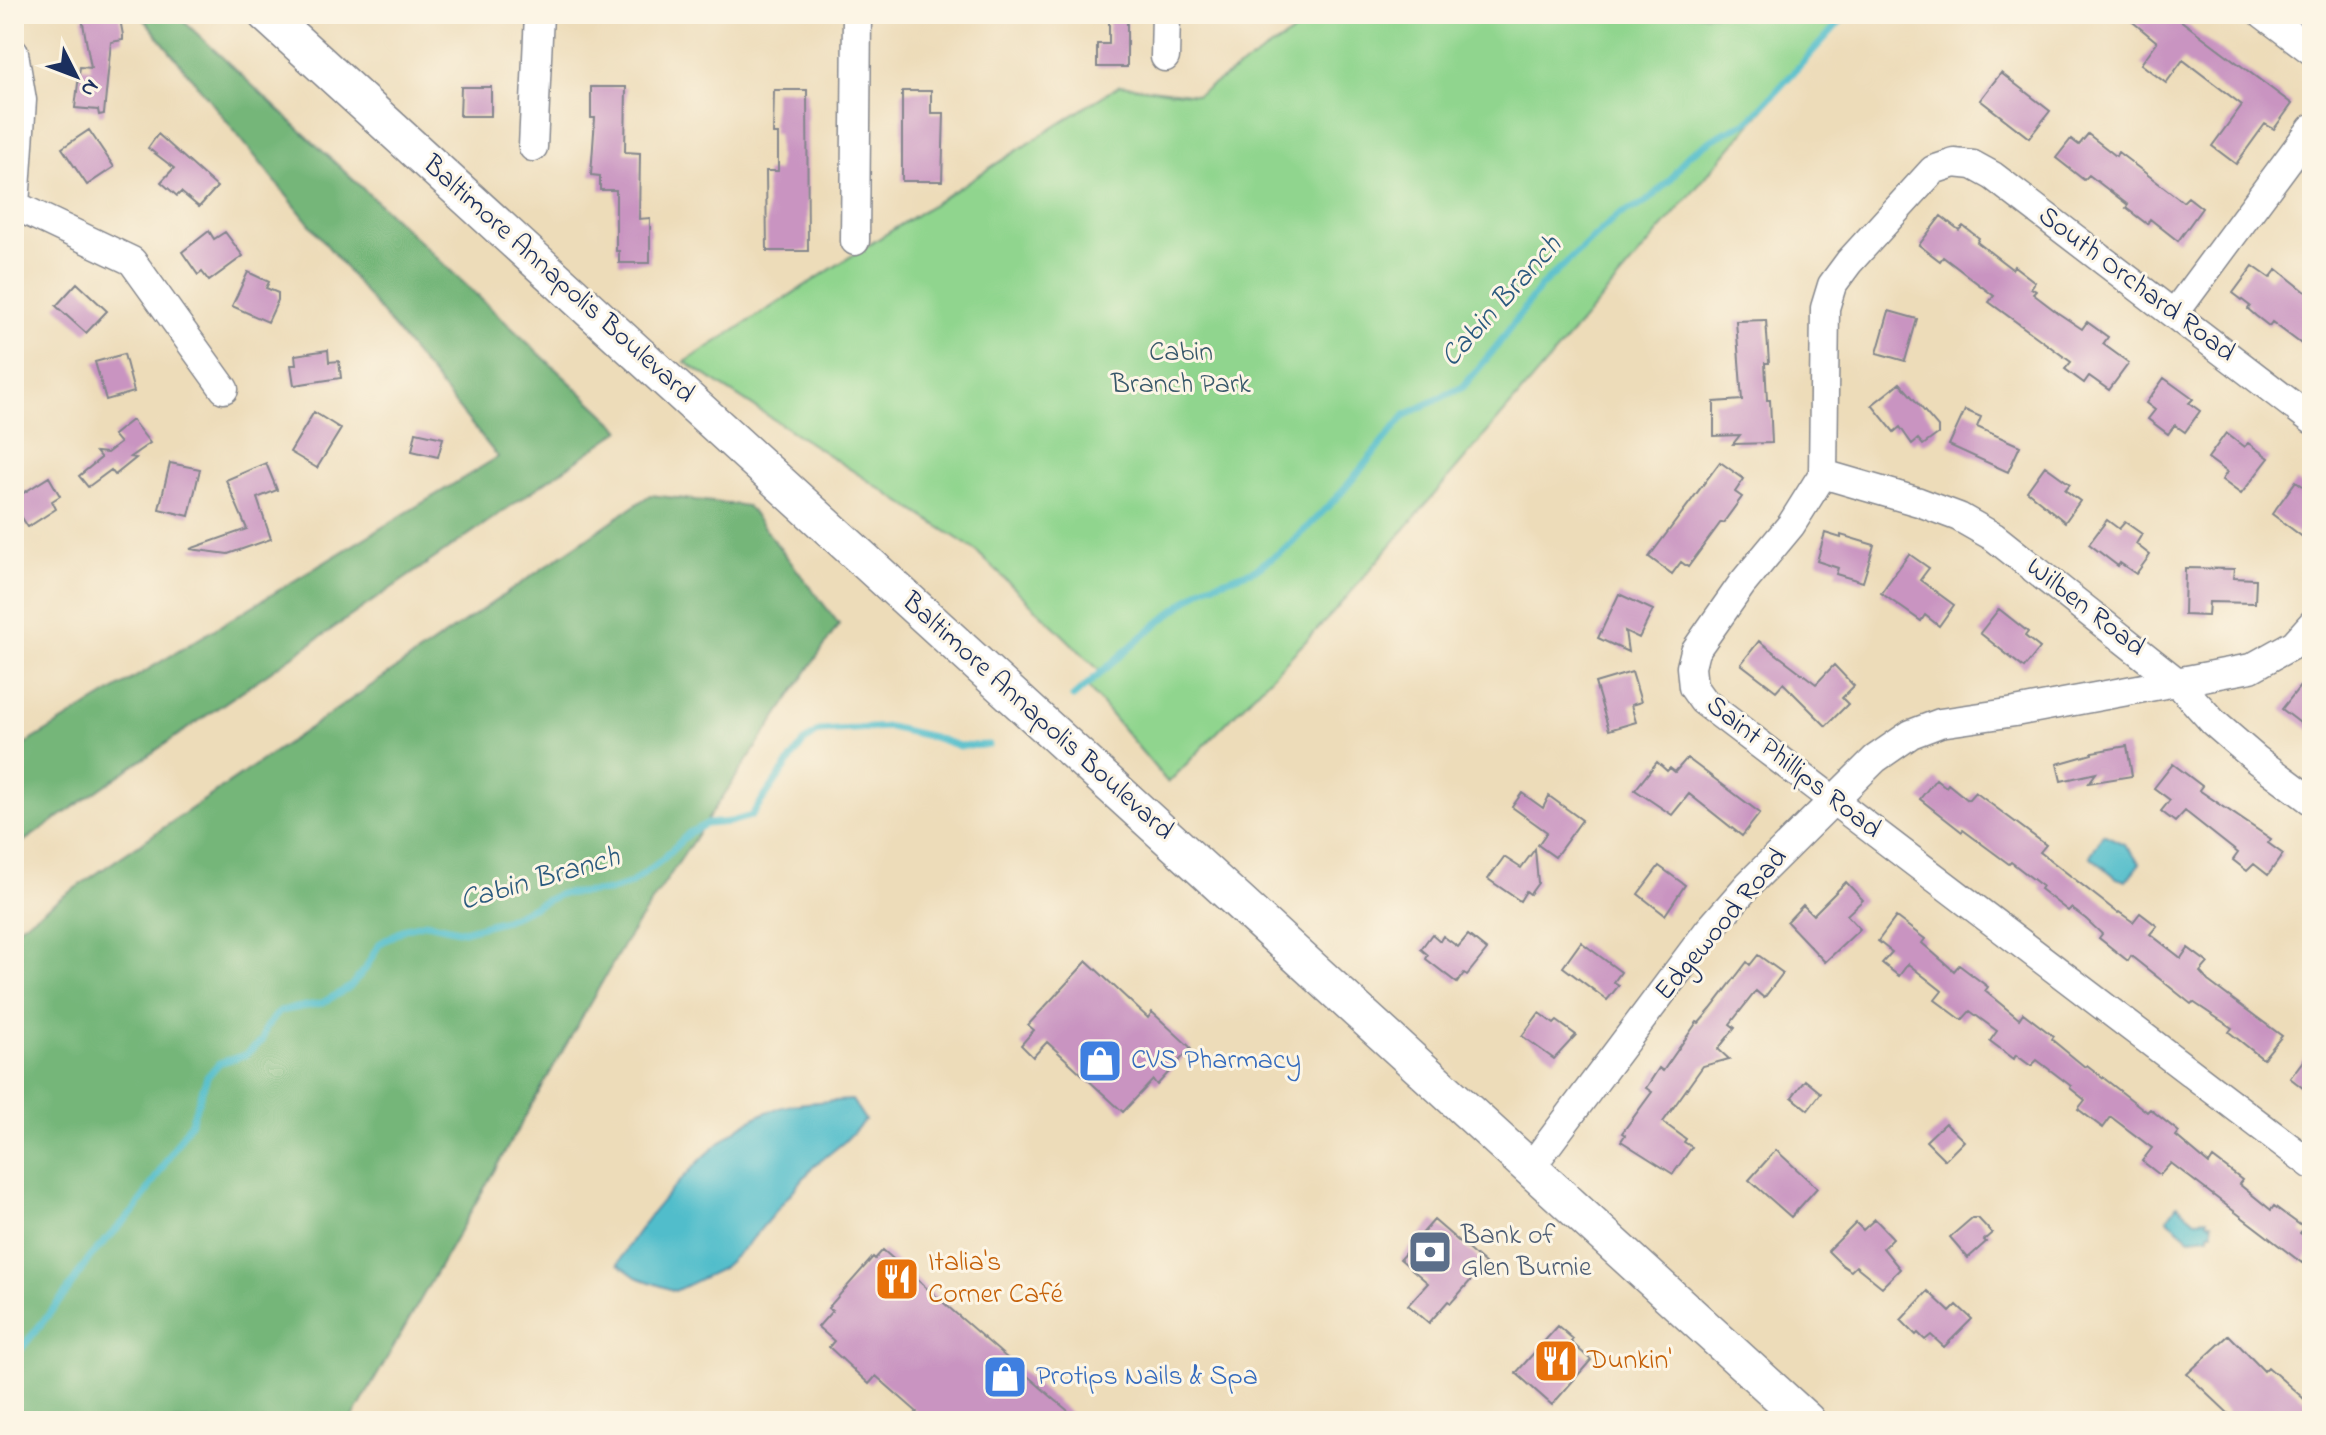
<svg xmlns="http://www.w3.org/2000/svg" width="2326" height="1435" font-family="'Indie Flower',sans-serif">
	<rect width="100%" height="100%" fill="#fcf5e5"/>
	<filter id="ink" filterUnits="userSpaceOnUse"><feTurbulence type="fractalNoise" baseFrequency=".0125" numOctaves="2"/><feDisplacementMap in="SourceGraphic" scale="16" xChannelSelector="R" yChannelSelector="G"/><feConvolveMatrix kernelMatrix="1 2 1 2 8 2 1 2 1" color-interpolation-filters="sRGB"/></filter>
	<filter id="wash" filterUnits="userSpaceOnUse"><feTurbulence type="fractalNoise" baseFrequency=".006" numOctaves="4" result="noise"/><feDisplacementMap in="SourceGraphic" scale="32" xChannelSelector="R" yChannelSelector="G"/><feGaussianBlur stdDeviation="1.8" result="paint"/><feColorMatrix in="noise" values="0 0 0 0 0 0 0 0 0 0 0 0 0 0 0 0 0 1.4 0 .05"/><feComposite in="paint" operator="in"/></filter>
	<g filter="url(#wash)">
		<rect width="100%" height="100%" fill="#eddcb9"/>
		<path fill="#90d58e" stroke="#568276" stroke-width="2" d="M1322,14H1845L1332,614L1168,783L1086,685L1100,671L975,550L685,362L1120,85L1197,95Z"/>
		<path fill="#74b679" stroke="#48726c" stroke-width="2" d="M140,14H176L621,430L14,848V751L498,457Z
			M650,495L747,506L839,624L625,942L351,1421H14V930Z"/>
		<path fill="#51bdcb" stroke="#367694" stroke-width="2" d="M2103,834L2124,844L2140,863L2126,881L2117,878L2090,856Z
			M852,1100L865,1120L844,1142L813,1167L748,1244L721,1269L675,1291L636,1277L618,1264C639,1219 720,1130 767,1112C794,1101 824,1102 852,1100Z
			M2177,1205L2195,1220L2207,1219V1222H2212L2213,1232H2209V1236L2190,1238L2167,1219Z"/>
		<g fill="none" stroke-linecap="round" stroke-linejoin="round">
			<path stroke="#51bdcb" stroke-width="7" d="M1073,697L1151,629L1204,587L1254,570L1288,547L1342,492L1405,415L1463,387L1497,346L1540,287L1618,215L1645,203L1670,180L1688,155L1720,135L1749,121L1847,14
				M14,1358L68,1290L90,1257L136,1209L191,1122L207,1077L219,1063L245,1055L262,1041L266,1027L280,1011L322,1003L350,987L366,968L379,944L406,928L427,923L463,931L505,920L560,894L609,891L630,884L662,860L689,833L706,824L730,822L751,816L803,743L819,731L889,727L933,737L959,746L989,745"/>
		</g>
		<g id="blocks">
			<path fill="#c994c1" d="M85,14H119L123,35V40L111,42L104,114L99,115L98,110L75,108L80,67L91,68L82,18L85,17Z
				M1109,14H1127V67H1097V44H1109Z
				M2123,14H2172L2292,104L2274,129L2265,124L2236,164L2212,146L2242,105L2183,60L2166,83L2141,64L2157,42Z
				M2001,73L2050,111L2029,138L1980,100Z
				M461,87H491V116H460Z
				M591,87H626L625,152L640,153L639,219L650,218V263H619V251H616V190H600V176L591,175L595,118H591Z
				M774,90H807L808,251H767L766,171H778V134H773Z
				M902,91H931V113H944L942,181H902Z
				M89,130L114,167L87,185L62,148Z
				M158,134L217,187L199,207L181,192L177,196L161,182L174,168L148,148Z
				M2088,134L2116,156L2118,152L2183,202L2188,197L2202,208L2178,241L2150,219L2147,224L2126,208L2128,205L2089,175L2084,180L2056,158L2071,139L2079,145Z
				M1941,216L1959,230L1963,226L1979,238L1977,242L2012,269L2014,266L2035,282L2031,288L2036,291L2033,294L2058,313L2082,329L2087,322L2108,337L2103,344L2129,363L2109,390L2089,376L2084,383L2065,369L2071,362L1989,302L1994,296L1943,257L1940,261L1919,245Z
				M209,231L214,239L225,232L243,256L209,281L202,272L198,275L182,252Z
				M2253,266L2270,278L2277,269L2312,297V352L2272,322L2269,326L2256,316L2248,309L2250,306L2233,293Z
				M248,272L269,282L266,288L278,293V300L268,322L232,306Z
				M77,283L107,311L86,333L56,306Z
				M1889,311L1917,319L1905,361L1877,353Z
				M1766,320L1769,363H1765L1767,400H1770L1772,443L1733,444L1740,435L1714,436V402L1742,400L1736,321Z
				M328,350L329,362L339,361L341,378L294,385L291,365H296L295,355Z
				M124,354L134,392L106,400L95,362Z
				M2164,378L2193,399L2189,403L2200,411L2185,432L2175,425L2168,434L2148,419L2155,410L2146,403Z
				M1900,383L1938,427V434L1923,445L1918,439L1912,444L1900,427L1894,432L1872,405Z
				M1965,410L1981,417L1977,427L2020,446L2008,472L1949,445Z
				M314,412L341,429L317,468L290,452Z
				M132,420L150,443L130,457L136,458L115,475L111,470L88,487L79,476L101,458L96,452L107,453L120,443L113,435Z
				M416,432L443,438L438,457L412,451Z
				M2226,433L2244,447L2248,443L2269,458L2241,494L2222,480L2227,472L2208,458Z
				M1720,462L1744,479L1735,492L1742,497L1723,523L1721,522L1688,567L1681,562L1672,574L1649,557Z
				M170,463L200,469L189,516L159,509Z
				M266,463L277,490L257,498L271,539L228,554L190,549L247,529L226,480Z
				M2045,466L2070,484L2065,490L2080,501L2065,522L2027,491Z
				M49,477L60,496L52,501L56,509L28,527L14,505V499Z
				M2296,481L2312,493V544L2272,514Z
				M2107,520L2119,529L2125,522L2142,534L2136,544L2150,555L2136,574L2120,563L2118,566L2089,544Z
				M1825,533L1841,538V535L1874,545L1863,582L1836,574L1838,568L1817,561Z
				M1909,554L1929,568L1920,580L1954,605L1939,626L1925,615L1921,621L1881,593Z
				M2185,568L2234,569L2233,578L2256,579L2255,603L2209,602L2208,616L2184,615Z
				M1619,594L1653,610L1639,638L1625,631L1628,652L1598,638Z
				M1999,609L2028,632L2025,636L2040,648L2024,668L1980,633Z
				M1759,641L1816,684L1834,665L1854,686L1842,698L1848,704L1826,726L1783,683L1776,691L1741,664Z
				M1632,672L1641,702L1631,705L1636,722L1609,730L1595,683Z
				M2301,685L2312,694V732L2282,709Z
				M2127,746L2132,776L2089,783L2096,773L2061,781L2057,764L2092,754V752Z
				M1687,758L1760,813L1742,836L1689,794L1672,815L1635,790L1657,762L1667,771L1670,768L1675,772Z
				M2173,764L2202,786L2199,790L2271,839L2268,843L2283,854L2268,875L2254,864L2247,871L2233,860L2238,853L2185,811L2175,822L2161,811L2170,800L2154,788Z
				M1936,779L1946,787L1948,784L1968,800L1975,792L1995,807L2046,845L2040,852L2118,913L2119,912L2133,922L2140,913L2157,926L2150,934L2181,958L2188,948L2208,963L2200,972L2208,981L2282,1036L2263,1059L2229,1032L2232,1028L2193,1002L2191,1004L2131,956L2128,961L2099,938L2102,934L2086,919L2071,908L2068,911L2040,889L2042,886L2011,862L2009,864L1963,830L1962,832L1920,799Z
				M1522,793L1543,808L1549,796L1582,820L1555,857L1538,845L1547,832L1512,807Z
				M1535,849L1538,883L1530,894L1526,891L1520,901L1488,879L1504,857L1521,868Z
				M1659,866L1685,885L1665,915L1638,894Z
				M1846,882L1863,900L1847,915L1860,929L1825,962L1787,922L1803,905L1813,915Z
				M1896,917L1925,939L1922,943L1954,971L1959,965L1988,987L1985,991L2019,1019L2023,1013L2053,1036L2051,1039L2085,1067L2087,1065L2147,1112L2150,1109L2179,1132L2176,1136L2209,1164L2213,1158L2242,1180L2239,1184L2271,1210L2274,1206L2304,1228L2300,1233L2312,1241V1250L2302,1263L2171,1163L2160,1175L2142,1161L2152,1148L2111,1117L2103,1128L2078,1109L2085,1100L2070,1088L2071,1086L2037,1060L2031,1066L2016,1055L2014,1059L1990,1041L1997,1031L1970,1011L1962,1020L1935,1000L1942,991L1908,964L1899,976L1882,963L1892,952L1878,941Z
				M1432,934L1440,941L1443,936L1458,947L1468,935L1487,950L1467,975L1464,973L1457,983L1426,959L1428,955L1421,949Z
				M1581,942L1621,972L1614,982L1619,985L1607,1000L1563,967Z
				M1758,955L1783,973L1764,998L1756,991L1730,1024L1735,1028L1718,1049L1729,1059L1703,1066L1663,1122L1686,1139L1684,1142L1692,1147L1673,1174L1621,1141L1625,1135L1622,1133L1652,1092L1646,1088L1659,1068L1663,1071L1697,1022L1699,1023L1711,1009L1747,962L1750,965Z
				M1087,961L1148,1018L1152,1012L1191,1048L1157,1085L1153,1080L1123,1112L1047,1042L1033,1057L1021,1045L1034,1030L1028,1025Z
				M1539,1013L1554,1024L1557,1021L1576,1035L1554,1059L1522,1036Z
				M2312,1049V1095L2290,1078Z
				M1805,1080L1821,1093L1808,1110L1792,1097Z
				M1945,1123L1964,1141L1945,1160L1926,1141Z
				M1776,1150L1817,1188L1791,1217L1749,1180Z
				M1972,1218H1978L1992,1233L1984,1240L1986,1242L1968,1258L1950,1237Z
				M1875,1219L1893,1238L1883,1248L1900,1269L1882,1287L1856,1266L1851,1271L1842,1265L1828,1251L1856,1223L1863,1230Z
				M1434,1220L1485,1264L1451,1303L1448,1301L1429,1323L1408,1305L1428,1283L1400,1259Z
				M883,1250L1054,1399L1080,1421H909L917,1412L876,1376L869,1384L829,1347L834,1341L818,1327L832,1311L828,1308L873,1257L875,1259Z
				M1928,1291L1950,1312L1957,1305L1972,1319L1944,1347L1931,1335L1925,1340L1918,1333L1916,1335L1901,1320Z
				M1558,1326L1573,1339L1571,1342L1591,1360L1552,1405L1516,1373Z
				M2229,1335L2264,1371L2268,1367L2312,1406V1421H2222L2228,1413L2187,1374Z"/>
		</g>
	</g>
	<g filter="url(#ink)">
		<use href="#blocks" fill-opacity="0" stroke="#84868c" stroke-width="2"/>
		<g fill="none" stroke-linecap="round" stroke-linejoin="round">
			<g stroke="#84868c" stroke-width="31">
				<path id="minor" d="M2263,14L2312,51
					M14,53L22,100L15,205
					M1165,57L1166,14
					M533,147L539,14
					M14,205L132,261L224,389
					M855,241L857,14
					M2174,314L2312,128
					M2312,420L1993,176L1973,165L1954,163L1933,170L1849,262L1832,285L1825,308L1823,474L1791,525L1742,584L1695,651L1691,667L1693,687L1703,701L2312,1165
					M1823,474L1919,502L1959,517L1994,537L2177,682L2213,722L2257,760L2312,801
					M1531,1167L1708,931L1749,884L1875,759L1911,734L1940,723L2015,712L2251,668L2294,644L2312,624"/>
			</g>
			<g stroke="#84868c" stroke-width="39">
				<path id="major" d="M266,14L1807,1421"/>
			</g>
			<use href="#minor" stroke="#fff" stroke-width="28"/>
			<use href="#major" stroke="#fff" stroke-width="36"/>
		</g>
	</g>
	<defs>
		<g id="shop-square" transform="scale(2.3)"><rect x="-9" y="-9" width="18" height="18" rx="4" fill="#3f7fe0" stroke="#fcf5e5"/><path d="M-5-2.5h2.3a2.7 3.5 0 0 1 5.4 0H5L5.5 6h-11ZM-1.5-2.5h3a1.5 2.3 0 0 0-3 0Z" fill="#fff"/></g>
		<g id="bank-square" transform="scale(2.3)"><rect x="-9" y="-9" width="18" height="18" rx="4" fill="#5c6f8a" stroke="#fcf5e5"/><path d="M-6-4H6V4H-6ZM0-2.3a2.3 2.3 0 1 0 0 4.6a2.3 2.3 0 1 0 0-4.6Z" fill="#fff"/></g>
		<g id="restaurant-square" transform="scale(2.3)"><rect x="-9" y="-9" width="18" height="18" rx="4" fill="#e8710a" stroke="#fcf5e5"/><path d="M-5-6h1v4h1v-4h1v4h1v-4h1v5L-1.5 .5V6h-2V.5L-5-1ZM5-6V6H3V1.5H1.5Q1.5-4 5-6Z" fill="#fff"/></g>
	</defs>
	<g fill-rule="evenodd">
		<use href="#shop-square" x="1100" y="1061"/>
		<use href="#bank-square" x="1430" y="1252"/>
		<use href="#restaurant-square" x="897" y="1279"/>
		<use href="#restaurant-square" x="1556" y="1361"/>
		<use href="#shop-square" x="1005" y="1377"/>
	</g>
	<g text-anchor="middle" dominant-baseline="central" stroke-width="6" stroke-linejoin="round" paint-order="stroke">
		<g font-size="28" fill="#1b2f5e" stroke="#fcf5e5">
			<text transform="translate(558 280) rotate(42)">Baltimore Annapolis Boulevard</text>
			<text transform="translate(2136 285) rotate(37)">South Orchard Road</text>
			<text transform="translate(2085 608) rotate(38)">Wilben Road</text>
			<text transform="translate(1037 717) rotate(42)">Baltimore Annapolis Boulevard</text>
			<text transform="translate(1793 768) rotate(38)">Saint Phillips Road</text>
			<text transform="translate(1722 925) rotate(-50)">Edgewood Road</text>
		</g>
		<g font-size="28" fill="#38586a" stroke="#fcf5e5">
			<text x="1181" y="353">Cabin<tspan x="1181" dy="32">Branch Park</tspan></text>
		</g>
		<g font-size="28" fill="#366cbe" stroke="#fcf5e5" text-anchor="start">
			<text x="1131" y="1061">CVS Pharmacy</text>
			<text x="1036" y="1377">Protips Nails &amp; Spa</text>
		</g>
		<g font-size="28" fill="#4e5e75" stroke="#fcf5e5" text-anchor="start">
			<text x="1461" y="1236">Bank of<tspan x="1461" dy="32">Glen Burnie</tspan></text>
		</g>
		<g font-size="28" fill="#c56008" stroke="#fcf5e5" text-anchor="start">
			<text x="928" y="1263">Italia's<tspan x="928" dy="32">Corner Café</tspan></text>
			<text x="1587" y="1361">Dunkin'</text>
		</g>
		<g font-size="30" font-style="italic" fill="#2b5a7f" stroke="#fcf5e5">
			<text transform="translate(1502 302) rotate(-48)">Cabin Branch</text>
			<text transform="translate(540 880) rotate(-16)">Cabin Branch</text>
		</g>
	</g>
	<rect width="2326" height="1435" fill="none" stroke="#fcf5e5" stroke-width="48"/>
	<g transform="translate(76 76) rotate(132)" stroke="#fcf5e5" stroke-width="6" paint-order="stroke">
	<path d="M0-6L14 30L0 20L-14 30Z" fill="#1b2f5e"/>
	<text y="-12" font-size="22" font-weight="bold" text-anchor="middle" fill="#1b2f5e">N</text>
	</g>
</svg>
